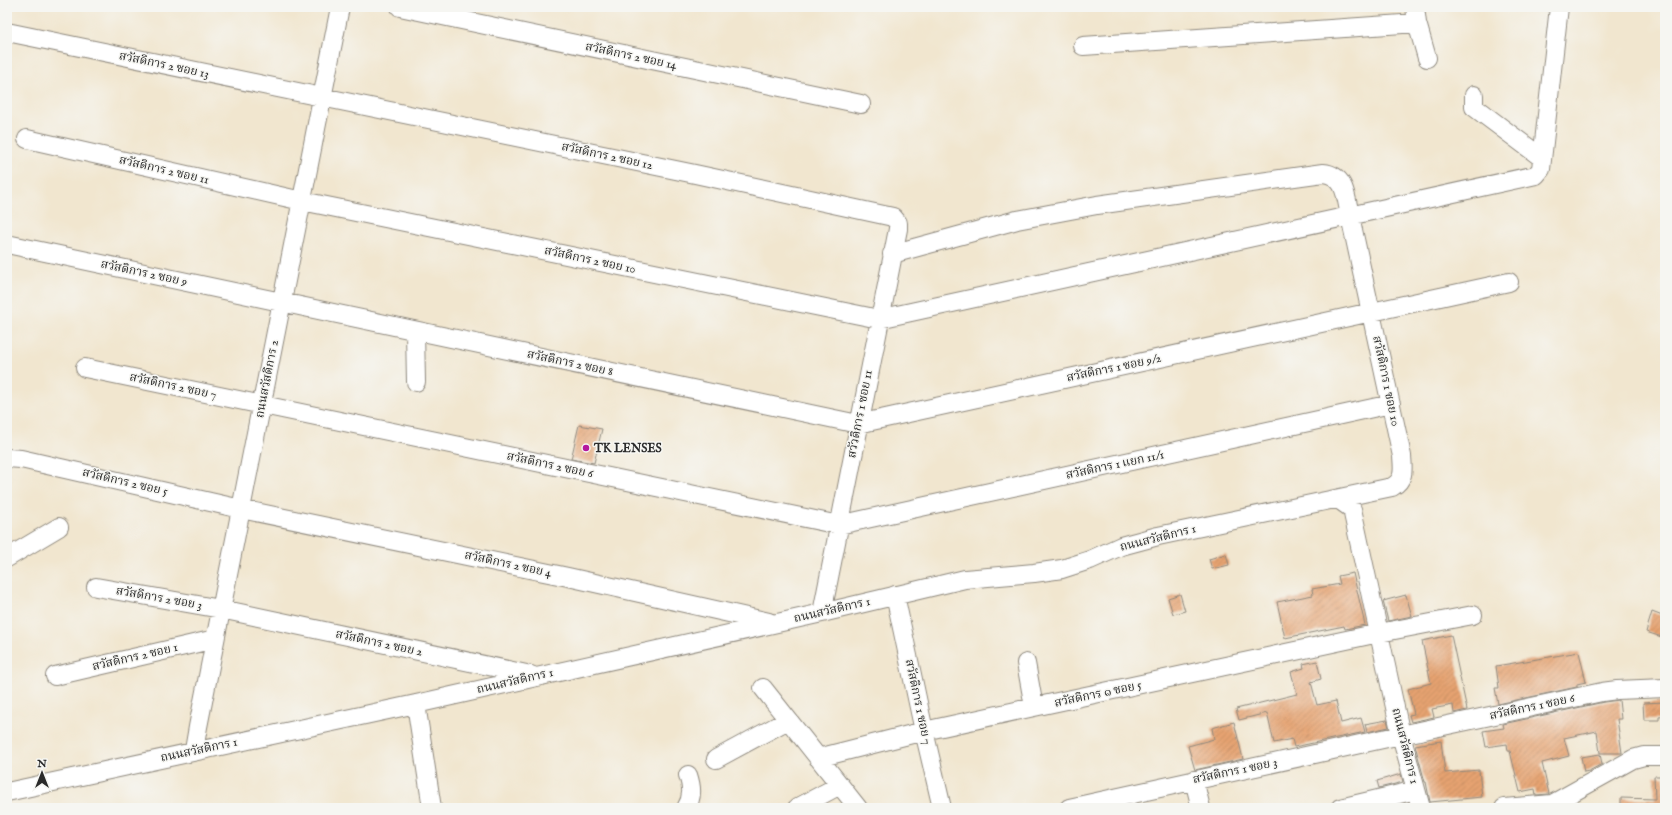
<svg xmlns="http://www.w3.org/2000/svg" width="1672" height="815" font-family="'IM FELL English','Noto Serif Thai',serif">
	<defs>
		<pattern id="building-hatch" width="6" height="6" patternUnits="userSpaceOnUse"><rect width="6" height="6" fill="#e6a371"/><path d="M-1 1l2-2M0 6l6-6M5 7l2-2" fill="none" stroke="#bb855d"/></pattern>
	</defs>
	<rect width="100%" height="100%" fill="#f6f6f2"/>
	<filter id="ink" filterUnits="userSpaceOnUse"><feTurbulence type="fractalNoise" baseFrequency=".025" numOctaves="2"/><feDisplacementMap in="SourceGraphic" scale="8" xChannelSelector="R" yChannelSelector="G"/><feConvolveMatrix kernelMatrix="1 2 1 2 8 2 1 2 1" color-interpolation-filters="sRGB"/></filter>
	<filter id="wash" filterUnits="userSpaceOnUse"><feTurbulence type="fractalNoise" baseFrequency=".012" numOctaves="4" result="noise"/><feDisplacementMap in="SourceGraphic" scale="16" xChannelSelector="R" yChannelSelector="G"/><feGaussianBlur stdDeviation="0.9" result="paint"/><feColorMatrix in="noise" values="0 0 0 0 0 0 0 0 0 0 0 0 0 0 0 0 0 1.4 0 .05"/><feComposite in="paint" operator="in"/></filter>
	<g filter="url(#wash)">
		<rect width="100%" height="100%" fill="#f1e6cf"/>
		<g id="blocks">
			<path fill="url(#building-hatch)" d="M579,425L602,429L594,463L571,459Z
				M1226,554L1229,565L1212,569L1209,559Z
				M1353,573L1365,625L1345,629L1344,626L1285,638L1277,602L1313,595L1312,589L1340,584L1338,576Z
				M1180,594L1185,611L1173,614L1168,598Z
				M1406,595L1412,616L1388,621L1383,601Z
				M1652,612L1665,617V638L1646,632Z
				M1451,635L1467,710L1454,713L1453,705L1432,709L1434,717L1411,722L1409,715L1414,714L1408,689L1431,683L1422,641Z
				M1579,652L1586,682L1577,684V687L1498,704L1495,688H1499L1496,666Z
				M1317,661L1321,679L1311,682L1317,705L1336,701L1341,723L1361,718L1365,732L1294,747L1292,739L1274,743L1267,713L1239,720L1236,709L1297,694L1291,672L1304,668L1303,664Z
				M1619,700L1621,719H1617L1622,753H1600L1597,731L1564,738L1569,756L1542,763L1549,794L1536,795L1535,789L1520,792L1510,751H1508L1507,744L1486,747L1483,731L1504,728L1503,724L1604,702Z
				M1665,702V716L1659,717V720H1644L1643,703Z
				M1387,720L1389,727L1367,732L1365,724Z
				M1234,722L1243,759L1195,770L1188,746L1214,739L1212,728Z
				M1441,741L1445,773L1479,770L1482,797L1430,802L1426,782H1425L1415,745Z
				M1600,754L1602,764L1589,771L1584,772L1581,757Z
				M1401,774L1403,782L1379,788L1377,781Z
				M1654,776H1665V808H1621V798L1655,799Z"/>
		</g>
	</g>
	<g filter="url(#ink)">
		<use href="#blocks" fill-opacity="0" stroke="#8e887d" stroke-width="1"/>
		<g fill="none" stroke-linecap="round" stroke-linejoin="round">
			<g stroke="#8e887d" stroke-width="20">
				<path id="minor" d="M400,7L861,104
					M1415,7L1417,23L1427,58
					M7,32L695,174L893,217L898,223V229L822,613
					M1083,46L1417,23
					M1474,95V107L1542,158
					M27,139L302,201L879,319L1536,175L1541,169L1559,7
					M7,244L858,424L1509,282
					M415,331L416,382
					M85,368L839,525L1391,404
					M7,458L21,459L241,509L568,577L769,622
					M1338,499L1352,509L1401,735L1421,808
					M7,558L59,527
					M96,587L221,609L531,675
					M895,595L924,731L942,808
					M1026,663L1034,707
					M55,676L215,639
					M763,688L858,808
					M416,704L432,808
					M194,750L198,727L340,7
					M818,758L924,731L1034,707L1379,633L1473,615
					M716,759L788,720
					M1194,780L1201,808
					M7,792L416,704L822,613L965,579L1034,573L1062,569L1090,560L1121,546L1158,536L1392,487C1405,480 1403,469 1402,456L1350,216C1346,198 1346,175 1323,173L1097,205L1017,220L892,254
					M686,808C693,797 692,787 688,775
					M797,808L840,785
					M1069,808L1401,735L1602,692L1617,690L1665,688
					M1340,808L1416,790
					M1504,808L1552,804L1633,759L1644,756H1665"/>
			</g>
			<use href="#minor" stroke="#fff" stroke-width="18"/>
		</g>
	</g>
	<circle fill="#b5179e" stroke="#f6f6f2" stroke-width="1.5" cx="586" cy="448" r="4"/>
	<g text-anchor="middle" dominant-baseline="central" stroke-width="3" stroke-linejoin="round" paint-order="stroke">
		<g font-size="12" fill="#2b2b2b" stroke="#f6f6f2">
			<text transform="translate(631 56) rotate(12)">สวัสดิการ 2 ซอย 14</text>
			<text transform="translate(164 65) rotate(12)">สวัสดิการ 2 ซอย 13</text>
			<text transform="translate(607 156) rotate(12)">สวัสดิการ 2 ซอย 12</text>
			<text transform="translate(164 170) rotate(13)">สวัสดิการ 2 ซอย 11</text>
			<text transform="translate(590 260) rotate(12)">สวัสดิการ 2 ซอย 10</text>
			<text transform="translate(144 273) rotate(12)">สวัสดิการ 2 ซอย 9</text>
			<text transform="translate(570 363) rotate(12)">สวัสดิการ 2 ซอย 8</text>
			<text transform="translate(1114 368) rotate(-12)">สวัสดิการ 1 ซอย 9/2</text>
			<text transform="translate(267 379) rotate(-79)">ถนนสวัสดิการ 2</text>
			<text transform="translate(1386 381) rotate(78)">สวัสดิการ 1 ซอย 10</text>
			<text transform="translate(173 386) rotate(12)">สวัสดิการ 2 ซอย 7</text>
			<text transform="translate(860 414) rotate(-79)">สวัวดิการ 1 ซอย 11</text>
			<text transform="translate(550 465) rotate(12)">สวัสดิการ 2 ซอย 6</text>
			<text transform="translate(1115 465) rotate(-12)">สวัสดิการ 1 แยก 11/1</text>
			<text transform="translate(125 482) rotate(13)">สวัสดิการ 2 ซอย 5</text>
			<text transform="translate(1158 538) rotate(-14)">ถนนสวัสดิการ 1</text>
			<text transform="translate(508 564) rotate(12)">สวัสดิการ 2 ซอย 4</text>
			<text transform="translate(159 598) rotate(10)">สวัสดิการ 2 ซอย 3</text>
			<text transform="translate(832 610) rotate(-13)">ถนนสวัสดิการ 1</text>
			<text transform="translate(379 643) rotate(12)">สวัสดิการ 2 ซอย 2</text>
			<text transform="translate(135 657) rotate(-13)">สวัสดิการ 2 ซอย 1</text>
			<text transform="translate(515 681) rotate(-13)">ถนนสวัสดิการ 1</text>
			<text transform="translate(1098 694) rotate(-12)">สวัสดิการ ๑ ซอย 5</text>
			<text transform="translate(918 702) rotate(78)">สวัสดิการ 1 ซอย 7</text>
			<text transform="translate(1532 707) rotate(-12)">สวัสดิการ 1 ซอย 6</text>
			<text transform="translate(1405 746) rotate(76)">ถนนสวัสดิการ 1</text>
			<text transform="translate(199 750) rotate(-12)">ถนนสวัสดิการ 1</text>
			<text transform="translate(1235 771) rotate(-12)">สวัสดิการ 1 ซอย 3</text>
		</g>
		<g font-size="12" font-weight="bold" fill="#2b2b2b" stroke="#f6f6f2" text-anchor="start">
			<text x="594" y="448">TK LENSES</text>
		</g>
	</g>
	<rect width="1672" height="815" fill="none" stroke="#f6f6f2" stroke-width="24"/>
	<g transform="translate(42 773)" stroke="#f6f6f2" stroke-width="3" paint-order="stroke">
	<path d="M0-3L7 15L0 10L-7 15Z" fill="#2b2b2b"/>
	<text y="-6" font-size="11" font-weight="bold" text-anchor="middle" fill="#2b2b2b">N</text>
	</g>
</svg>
